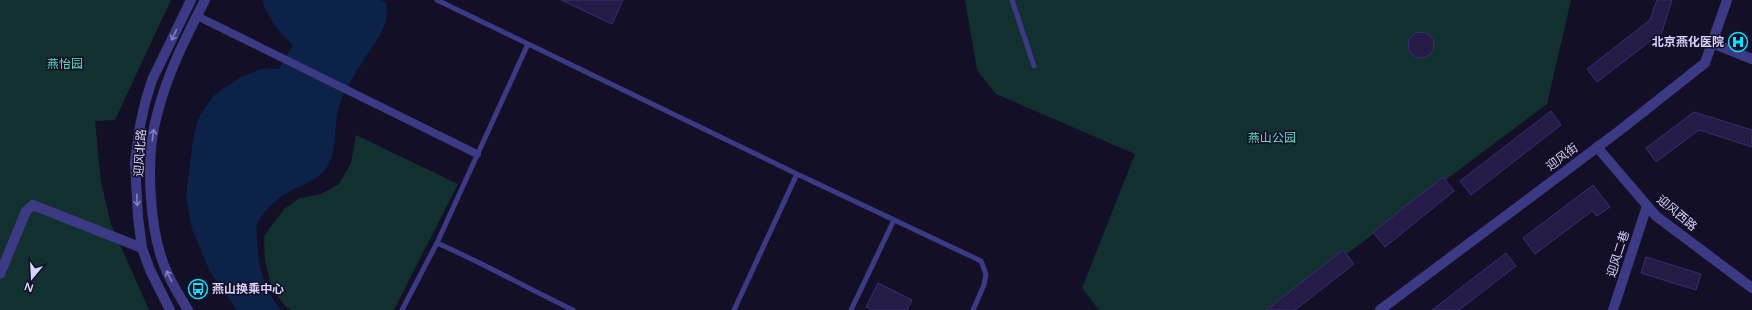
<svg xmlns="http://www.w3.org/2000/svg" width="1752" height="310" font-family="'Varela Round','Noto Sans SC',sans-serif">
	<rect width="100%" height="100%" fill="#130f26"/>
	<path fill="#12302f" d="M0,0H171L115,120L95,121L101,182L111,224L149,310H0Z
		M965,0H1571L1547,104L1272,310H1099L1082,288L1135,154L996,94L977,70Z
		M356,135L458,184L394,310H291L285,306L272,289L265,261L264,236L284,209L300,198L321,194L339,184L351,163Z"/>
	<path fill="#0c2248" d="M262,0H381L386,3C391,26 374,43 363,61C355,74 345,89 340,103C332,124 340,153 324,171C314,182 298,186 285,194C274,201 262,212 257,225C256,229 257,235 257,240C258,266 264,289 281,310H237L210,272L192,229L186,197L193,140L198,119L213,96L239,78L264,68L279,69L293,45C279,32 268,19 262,0Z"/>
	<path fill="#241b47" stroke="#3b2d73" d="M561,0H623L612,24Z
		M1657,0H1672L1662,32L1597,82L1587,69L1650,20Z
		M1408 45a13 13 0 1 1 26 0a13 13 0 1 1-26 0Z
		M1551,111L1561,125L1471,195L1460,181Z
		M1694,112L1752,130V147L1699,130L1656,162L1646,148Z
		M1443,177L1454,191L1385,247L1373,232Z
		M1593,185L1610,207L1597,216L1592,211L1535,254L1523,238Z
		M1343,250L1354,264L1295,310H1266Z
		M1506,253L1516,266L1459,310H1432Z
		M1646,257L1701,274L1696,290L1641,273Z
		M878,283L912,300L907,310H873L866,307Z"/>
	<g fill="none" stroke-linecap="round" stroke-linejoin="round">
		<path stroke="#3d3a85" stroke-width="5" d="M437,0L797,174L981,261L986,274L984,285L973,310
			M1012,0L1034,66
			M437,243C483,263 527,288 573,310
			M402,310L437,243L528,44
			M734,310L797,174
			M851,310L894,220"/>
		<path stroke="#3d3a85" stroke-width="8" d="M197,16L477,154"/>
		<path stroke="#3d3a85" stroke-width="10" d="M1712,43L1752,59
			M1597,147L1656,216L1752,288
			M0,274L26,211L33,205L142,248
			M1613,310L1647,206"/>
		<path stroke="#3d3a85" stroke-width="10" d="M170,310L150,270L142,248L138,217L135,162L140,126L145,103L152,80L191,0
			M188,310C180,297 172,284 166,270C149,231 145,156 157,115C167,74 186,37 205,0
			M1380,310L1619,131L1705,63L1727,0"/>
	</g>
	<defs><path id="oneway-shaft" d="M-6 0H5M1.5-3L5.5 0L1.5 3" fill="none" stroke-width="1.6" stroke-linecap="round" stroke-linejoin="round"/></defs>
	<g stroke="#837fbc">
		<use href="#oneway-shaft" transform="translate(174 35) rotate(115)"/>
		<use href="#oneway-shaft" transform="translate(153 135) rotate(-82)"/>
		<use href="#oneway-shaft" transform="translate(137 200) rotate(87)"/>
		<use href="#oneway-shaft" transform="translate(169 276) rotate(-117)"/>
	</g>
	<defs>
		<g id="hospital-ring" transform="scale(1)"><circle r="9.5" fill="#130f26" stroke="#00e5ff" stroke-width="1.5"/><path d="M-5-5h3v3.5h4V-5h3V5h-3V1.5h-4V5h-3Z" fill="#00e5ff"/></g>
		<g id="bus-ring" transform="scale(1)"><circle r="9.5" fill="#130f26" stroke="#00e5ff" stroke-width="1.5"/><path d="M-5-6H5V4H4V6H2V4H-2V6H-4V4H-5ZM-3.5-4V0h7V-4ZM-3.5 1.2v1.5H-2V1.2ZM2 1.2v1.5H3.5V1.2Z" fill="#00e5ff"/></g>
	</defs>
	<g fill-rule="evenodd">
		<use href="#hospital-ring" x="1738" y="42"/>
		<use href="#bus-ring" x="198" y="289"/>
	</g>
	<g text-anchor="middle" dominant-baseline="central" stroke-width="3" stroke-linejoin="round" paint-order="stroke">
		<g font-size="12" font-weight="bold" fill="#d9d4ff" stroke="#130f26" text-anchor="end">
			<text x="1724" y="42">北京燕化医院</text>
			<text x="212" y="289" text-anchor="start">燕山换乘中心</text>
		</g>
		<g font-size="12" fill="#5fe0c0" stroke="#130f26">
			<text x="65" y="64">燕怡园</text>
			<text x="1272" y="138">燕山公园</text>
		</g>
		<g font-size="12" fill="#d9d4ff" stroke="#130f26">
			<text transform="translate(140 153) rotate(-86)">迎风北路</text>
			<text transform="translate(1562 157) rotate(-37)">迎风街</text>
			<text transform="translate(1677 213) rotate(40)">迎风西路</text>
			<text transform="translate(1618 254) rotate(-72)">迎风二巷</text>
		</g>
	</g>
	<g transform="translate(32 278) rotate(198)" stroke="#130f26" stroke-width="3" paint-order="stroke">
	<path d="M0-3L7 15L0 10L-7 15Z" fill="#d9d4ff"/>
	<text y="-6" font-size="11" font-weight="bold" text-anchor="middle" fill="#d9d4ff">N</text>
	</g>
</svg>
